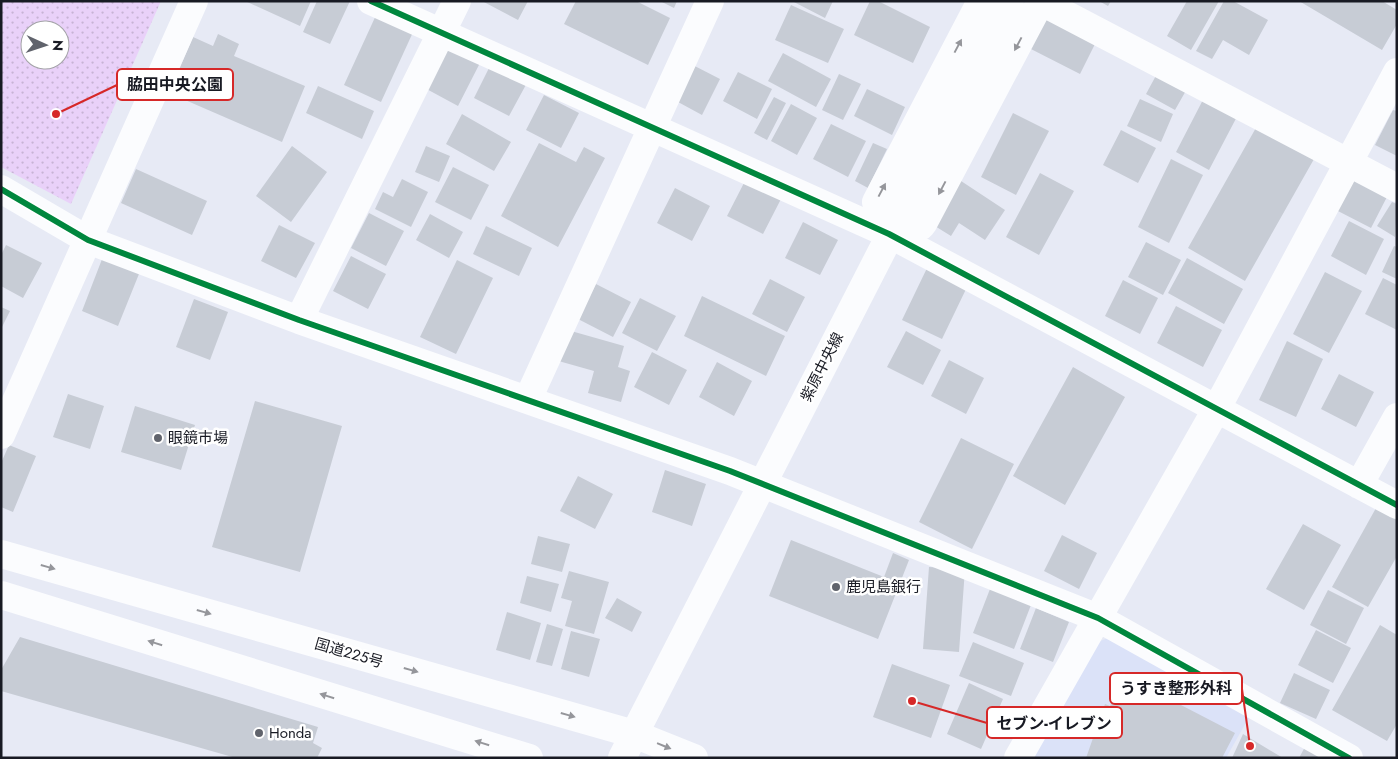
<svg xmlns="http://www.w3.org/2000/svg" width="1398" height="759" font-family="Jost,'Noto Sans JP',sans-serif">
	<defs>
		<pattern id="green-dots" width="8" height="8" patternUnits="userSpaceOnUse" patternTransform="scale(1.25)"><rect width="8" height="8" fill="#e9d1f9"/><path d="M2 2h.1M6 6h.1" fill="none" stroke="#c7b3d5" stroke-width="1.8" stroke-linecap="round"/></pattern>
	</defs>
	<rect width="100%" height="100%" fill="#e7eaf5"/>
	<path fill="#dbe2f8" d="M1110,637L1252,712L1226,758H1026L1091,645Z"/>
	<path fill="url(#green-dots)" fill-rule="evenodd" d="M1,1H161L71,204L1,167ZM30,30H60V60H30Z"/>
	<path fill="#c7ccd5" d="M245,1H311L300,26Z
		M317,1H350L330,44L303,32Z
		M482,1H528L518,20Z
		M576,1H636L670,18L648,65L564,24Z
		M660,1H677L674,8Z
		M792,1H833L825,18Z
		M870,1H878L930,27L913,63L854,35Z
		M1099,1H1111L1108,6Z
		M1187,1H1219L1191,50L1167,36Z
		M1224,1H1233L1268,20L1249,55L1223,40L1212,59L1196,51Z
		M1299,1H1382L1397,10V24L1382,50Z
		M791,5L844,29L828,63L775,40Z
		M1045,12L1098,38L1080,74L1027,47Z
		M377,13L414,30L381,102L344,85Z
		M218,34L239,44L234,56L305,86L282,142L169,93L193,37L213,46Z
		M446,40L482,59L458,106L421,86Z
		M783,53L831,79L816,107L768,81Z
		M685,61L720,79L702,115L667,96Z
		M492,62L528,81L509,116L474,98Z
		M1159,70L1188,87L1175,110L1146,94Z
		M738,72L772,89L757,119L723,101Z
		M839,74L861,84L843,120L822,110Z
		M318,86L374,111L362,139L306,113Z
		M867,89L905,107L892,135L854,116Z
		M1207,92L1241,109L1209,170L1176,152Z
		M544,95L579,113L561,148L526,130Z
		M774,97L786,103L767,140L754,133Z
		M1140,99L1173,114L1161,142L1127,126Z
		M791,104L817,118L797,155L771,141Z
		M1393,110L1397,111V156L1375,145Z
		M1013,113L1049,131L1016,195L981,177Z
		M462,114L511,142L494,171L446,144Z
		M831,124L866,141L848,177L813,159Z
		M1257,126L1314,159L1245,281L1188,248Z
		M1121,130L1156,148L1138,183L1103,165Z
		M539,143L576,162L584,147L605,158L558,247L501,216Z
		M873,143L887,149L868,188L855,181Z
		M292,146L327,172L291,222L256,196Z
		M426,146L450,156L439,182L415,172Z
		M1171,159L1203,175L1169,243L1138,227Z
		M453,167L489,185L471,220L435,202Z
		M136,169L207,201L192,235L121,203Z
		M1040,173L1074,191L1039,255L1006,237Z
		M1354,175L1389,193L1371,228L1336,210Z
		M402,179L428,192L411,227L375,209L383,192L393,197Z
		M958,179L1005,210L985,240L959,223L951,236L930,223Z
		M745,181L781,199L763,234L727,216Z
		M675,188L710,206L692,241L657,223Z
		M1392,202L1397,204L1395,237L1377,226Z
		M369,213L404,231L386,266L351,248Z
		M430,214L463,232L449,258L416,240Z
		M1349,221L1384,239L1366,275L1331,256Z
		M803,222L838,240L820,275L785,258Z
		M279,225L315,243L296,278L261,261Z
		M486,226L532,248L519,276L473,254Z
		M1146,242L1181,260L1163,295L1128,277Z
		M6,245L42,263L23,298L1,286V255Z
		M1394,246L1397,247V279L1382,272Z
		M104,254L141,269L118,326L82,311Z
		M351,256L386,274L368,309L333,291Z
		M1187,258L1243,289L1224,324L1168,293Z
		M457,260L493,278L456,354L420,337Z
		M928,266L968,285L942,339L902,320Z
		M1325,272L1362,291L1329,353L1293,334Z
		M1383,278L1397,285V330L1365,314Z
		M770,279L805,297L787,332L752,314Z
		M1123,280L1158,298L1140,334L1105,316Z
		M596,284L631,302L613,337L578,319Z
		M702,296L785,336L766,376L684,336Z
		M640,298L676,316L657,351L622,333Z
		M194,299L228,312L210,360L176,347Z
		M1176,306L1222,330L1203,367L1157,343Z
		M1,307L10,311L1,329Z
		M564,329L624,346L618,367L630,371L621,402L588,393L594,371L555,360Z
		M906,331L941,350L923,385L887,367Z
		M1287,341L1323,359L1296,417L1259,400Z
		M652,352L687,370L669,405L634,387Z
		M949,360L984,378L966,414L931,396Z
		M717,362L752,381L734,416L699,397Z
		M1073,367L1125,397L1065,505L1013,476Z
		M1339,374L1374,392L1356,427L1321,409Z
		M68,394L104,406L90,449L53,437Z
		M255,401L342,426L300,572L212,547Z
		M135,406L195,425L181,470L121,452Z
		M961,438L1014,464L972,549L919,522Z
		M9,445L36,456L13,512L1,507V463Z
		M665,470L706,484L692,526L652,512Z
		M578,476L613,494L595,529L560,511Z
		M1376,508L1397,520V556L1368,607L1332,587Z
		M1303,524L1341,545L1304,610L1266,589Z
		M1062,535L1097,553L1079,589L1044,571Z
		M538,536L570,544L562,572L531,564Z
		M791,540L884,577L893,553L909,560L878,639L769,596Z
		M929,567L965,569L959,652L923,649Z
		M569,571L609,582L594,634L565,626L572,601L561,598Z
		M527,576L559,584L551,612L520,603Z
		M990,589L1031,605L1014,649L973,633Z
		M1328,590L1364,608L1346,644L1310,625Z
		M617,598L642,612L632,632L605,618Z
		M1036,608L1069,622L1053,662L1020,649Z
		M507,612L541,623L530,660L496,650Z
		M547,624L563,629L552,666L536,662Z
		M1380,625L1397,635V724L1387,741L1332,710Z
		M1316,630L1351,648L1333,683L1298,665Z
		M571,631L600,639L589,677L561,669Z
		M20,637L318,727L313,743L322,748L317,758H236L1,691V670Z
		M973,642L1024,663L1011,696L959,676Z
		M892,664L950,685L931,738L873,717Z
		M1294,673L1330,690L1316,719L1280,703Z
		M1125,676L1235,733L1222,758H1086L1105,704L1110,706Z
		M969,683L1003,699L981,749L947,734Z
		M1243,734L1283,758H1232Z
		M1306,745L1328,758H1299Z"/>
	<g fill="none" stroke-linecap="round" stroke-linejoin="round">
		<path stroke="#fbfcfe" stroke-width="28" d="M371,1L889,234L1397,505
			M1040,1L1397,188
			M1,189L88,240L299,320L730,471L1098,618L1349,758
			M889,234L921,226L924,222L1041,1
			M889,234L876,202L981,1
			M299,320L457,1
			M528,399L710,1
			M1,435L194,1
			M1359,485L1397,417
			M622,758L1010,1
			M1018,758L1217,408L1397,72"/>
		<path stroke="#fbfcfe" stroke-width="28" d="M1,554L634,734L694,758
			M1,595L529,758"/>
		<g stroke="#fff" stroke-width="9">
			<path id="cycleway" d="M371,1L889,234L1397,505
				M1,189L88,240L299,320L730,471L1098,618L1349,758"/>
		</g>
		<use href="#cycleway" stroke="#00873e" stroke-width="6"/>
	</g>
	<defs><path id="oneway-solid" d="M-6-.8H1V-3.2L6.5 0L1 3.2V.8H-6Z" transform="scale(1.25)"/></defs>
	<g fill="#95969b">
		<use href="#oneway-solid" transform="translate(1018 44) rotate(118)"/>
		<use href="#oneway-solid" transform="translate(958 46) rotate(-62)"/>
		<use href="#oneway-solid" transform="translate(942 188) rotate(118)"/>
		<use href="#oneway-solid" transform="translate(882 190) rotate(-62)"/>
		<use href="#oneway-solid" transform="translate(48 567) rotate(16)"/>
		<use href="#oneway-solid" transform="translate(204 612) rotate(16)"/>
		<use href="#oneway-solid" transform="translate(155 643) rotate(-163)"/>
		<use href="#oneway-solid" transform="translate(411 670) rotate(16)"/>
		<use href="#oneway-solid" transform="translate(327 696) rotate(-163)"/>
		<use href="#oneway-solid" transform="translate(568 715) rotate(16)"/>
		<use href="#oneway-solid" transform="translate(482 743) rotate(-163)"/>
		<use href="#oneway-solid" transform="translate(664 746) rotate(22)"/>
	</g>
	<g fill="#60636c" stroke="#fff" stroke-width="2">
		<circle cx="158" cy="438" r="5"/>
		<circle cx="836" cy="587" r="5"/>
		<circle cx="259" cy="733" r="5"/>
	</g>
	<g text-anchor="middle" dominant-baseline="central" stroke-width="5" stroke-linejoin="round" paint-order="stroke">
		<g font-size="15" fill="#181a23" stroke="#fff">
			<text transform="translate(822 367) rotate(-63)">紫原中央線</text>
			<text transform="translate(349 653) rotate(16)">国道225号</text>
		</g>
		<g font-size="15" fill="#181a23" stroke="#fff" text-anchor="start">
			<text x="168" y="438">眼鏡市場</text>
			<text x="846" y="587">鹿児島銀行</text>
			<text x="269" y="733">Honda</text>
		</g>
	</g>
	<path fill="none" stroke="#d62828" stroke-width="2" d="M56 114L117 85M1250 746L1242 689M912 701L987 723"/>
	<g fill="#d62828" stroke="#fff" stroke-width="2">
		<circle cx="56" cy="114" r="5"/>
		<circle cx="1250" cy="746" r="5"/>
		<circle cx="912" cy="701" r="5"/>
	</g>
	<g fill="#fff" stroke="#d62828" stroke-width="2">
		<rect x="117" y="69" width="116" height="31" rx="5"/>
		<rect x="1110" y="673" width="132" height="31" rx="5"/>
		<rect x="987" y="707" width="135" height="31" rx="5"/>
	</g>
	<g font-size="16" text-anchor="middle" font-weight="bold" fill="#181a23">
		<text x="175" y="90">脇田中央公園</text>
		<text x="1176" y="694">うすき整形外科</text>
		<text x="1054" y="729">セブン-イレブン</text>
	</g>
	<rect width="1398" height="759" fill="none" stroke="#181a23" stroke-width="5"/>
	<g transform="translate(45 45) rotate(93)"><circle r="24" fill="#ffffff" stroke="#a3a3a7"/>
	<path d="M0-4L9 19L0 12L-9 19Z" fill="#60636c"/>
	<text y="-8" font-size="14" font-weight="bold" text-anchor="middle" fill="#181a23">N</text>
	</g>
</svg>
